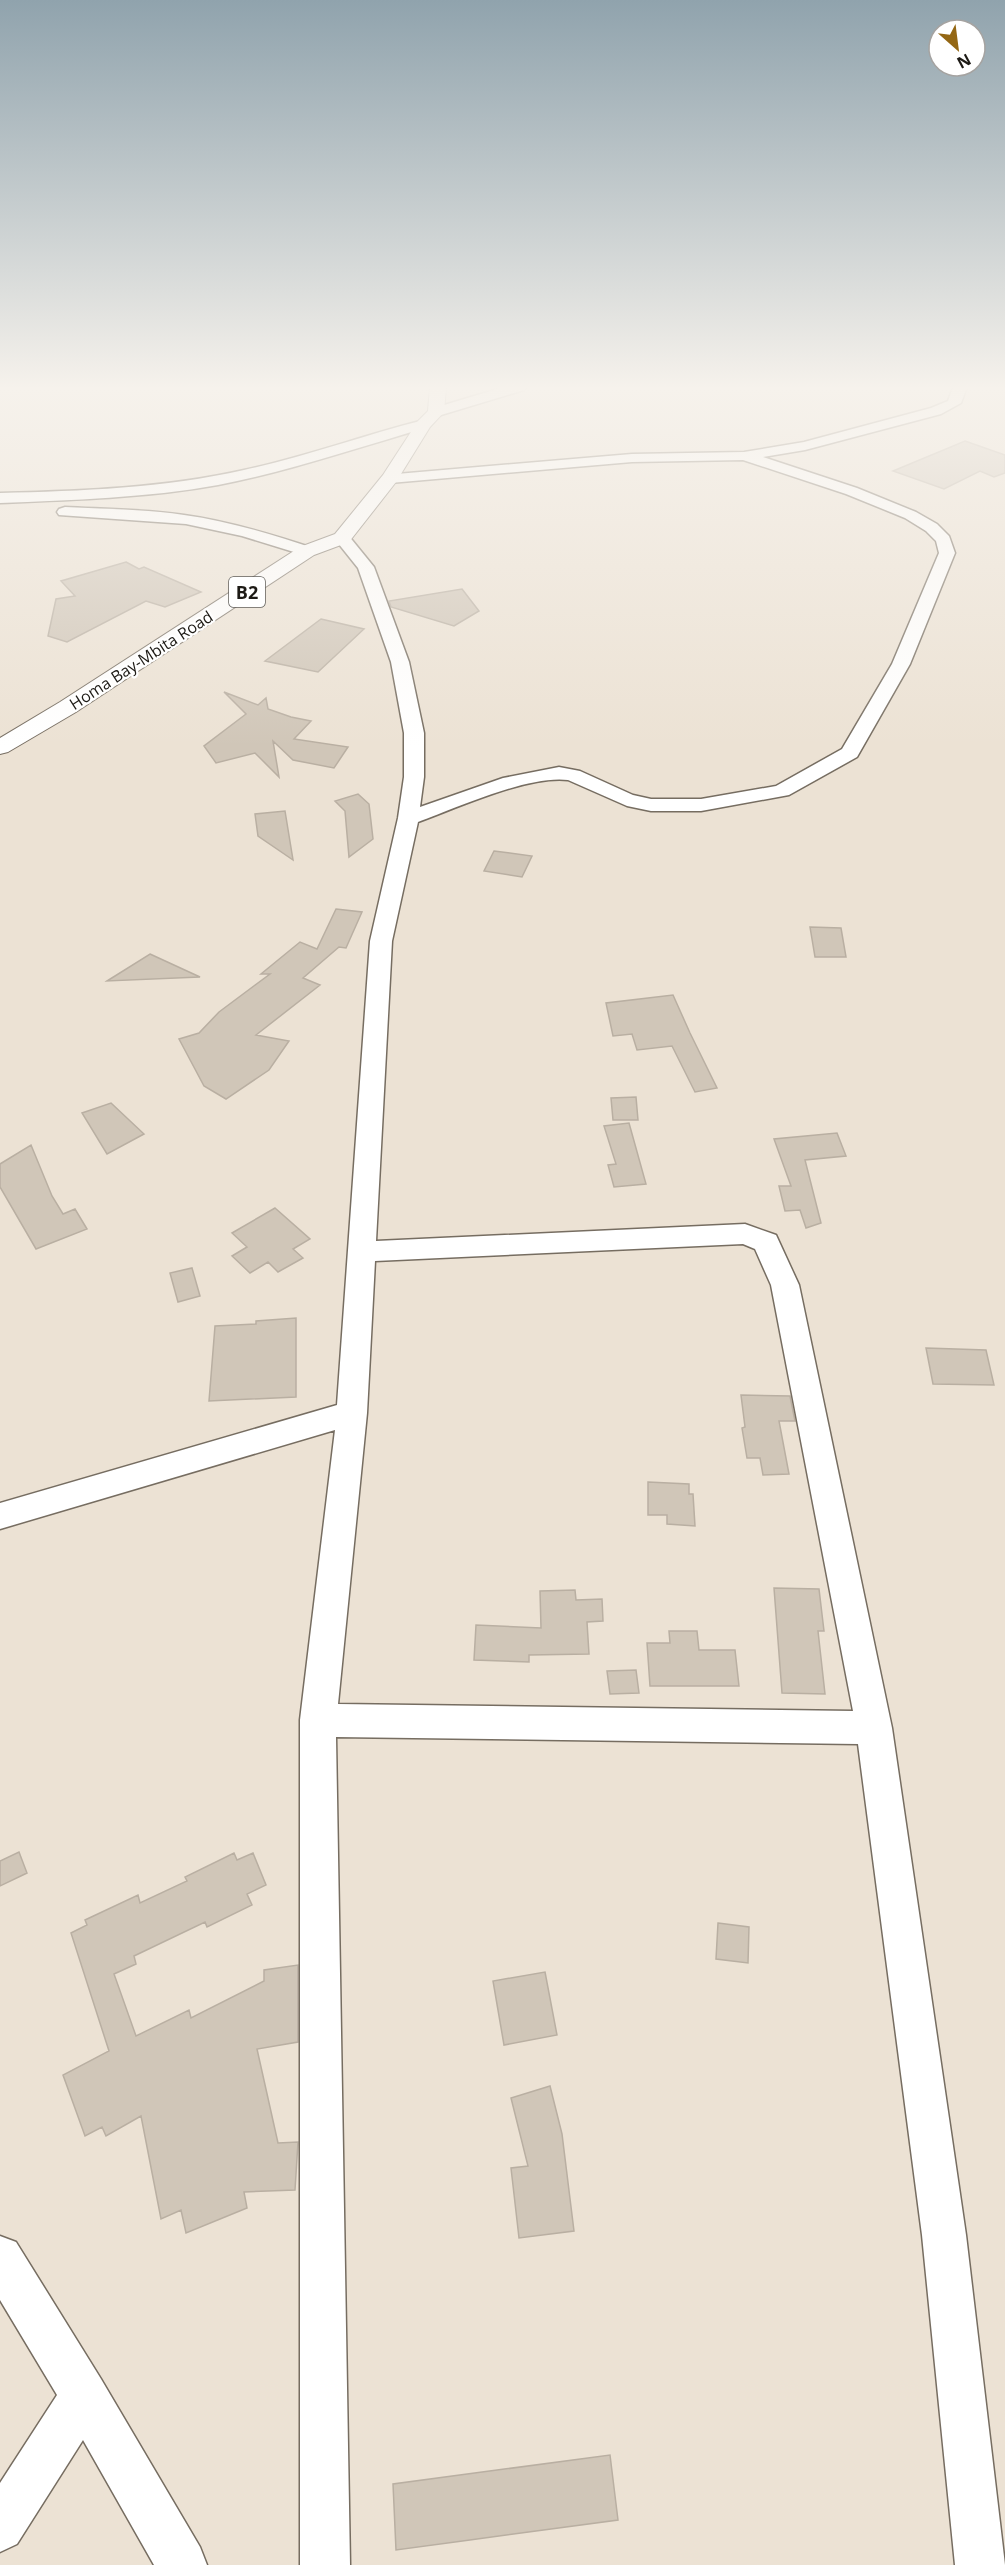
<svg xmlns="http://www.w3.org/2000/svg" width="1005" height="2565" font-family="'Open Sans',sans-serif">
	<rect width="100%" height="100%" fill="#ece2d4"/>
	<path fill="#d0c6b8" stroke="#b9afa2" stroke-width="1.5" d="M965,441L1005,455V473L994,477L980,471L944,489L893,471Z
		M126,562L139,569L144,567L201,592L165,607L146,601L67,642L48,636L56,599L75,596L61,581Z
		M462,589L479,611L454,626L391,607L389,601Z
		M321,619L364,629L318,672L265,661Z
		M224,692L258,705L266,698L268,709L291,717L311,721L294,739L348,747L334,768L293,760L273,741L279,777L255,753L216,763L204,746L246,714Z
		M358,794L369,804L373,839L349,857L345,811L335,801Z
		M285,811L293,860L258,836L255,814Z
		M494,851L532,856L522,877L484,871Z
		M336,909L362,912L346,948L339,947L303,978L320,985L256,1035L289,1041L269,1070L226,1099L204,1086L179,1039L199,1033L219,1012L270,974H261L300,942L317,949Z
		M810,927L841,928L846,957H815Z
		M150,954L200,977L107,981Z
		M673,995L690,1033L717,1088L695,1092L672,1046L637,1050L632,1034L613,1036L606,1003Z
		M636,1097L638,1120H613L611,1098Z
		M111,1103L144,1134L107,1154L82,1113Z
		M629,1123L646,1184L614,1187L608,1165L616,1164L604,1126Z
		M837,1133L846,1156L805,1160L821,1223L806,1228L800,1210L785,1211L779,1186H791L774,1139Z
		M31,1145L52,1196L63,1214L75,1209L87,1229L36,1249L0,1187V1164Z
		M275,1208L310,1239L293,1249L303,1258L278,1272L268,1262L250,1273L232,1256L247,1247L232,1233Z
		M192,1268L200,1296L178,1302L170,1273Z
		M296,1318V1397L209,1401L215,1326L256,1324V1321Z
		M926,1348L986,1350L994,1385L933,1384Z
		M741,1395L790,1396L795,1421H779L789,1474L763,1475L760,1458H747L742,1428L745,1427Z
		M648,1482L689,1484V1494H693L695,1526L667,1524V1515H648Z
		M774,1588L819,1589L824,1631H818L825,1694L782,1693Z
		M575,1590L576,1600L602,1599L603,1621L587,1622L589,1654L529,1655V1662L474,1660L476,1625L541,1628L540,1591Z
		M669,1631H697L699,1650H735L739,1686H650L647,1643H670Z
		M636,1670L639,1693L610,1694L607,1671Z
		M19,1852L27,1873L0,1886V1861Z
		M234,1853L237,1860L253,1853L266,1885L247,1894L252,1905L207,1927L205,1922L134,1956L136,1964L114,1974L136,2036L189,2010L191,2018L264,1981V1970L298,1965V2042L257,2049L278,2143L298,2142L295,2190L244,2192L247,2208L186,2233L181,2210L161,2219L141,2116L106,2136L102,2127L85,2136L63,2075L109,2051L71,1933L87,1925L85,1920L138,1895L140,1903L187,1881L185,1877Z
		M718,1923L749,1927L748,1963L716,1959Z
		M545,1972L557,2035L504,2045L493,1981Z
		M550,2086L562,2134L574,2231L519,2238L511,2168L528,2166L511,2098Z
		M610,2455L618,2520L396,2550L393,2484Z"/>
	<g fill="none" stroke-linecap="round" stroke-linejoin="round">
		<g stroke="#766d61" stroke-width="3">
			<path id="minor" d="M504,387H526L524,390L441,415L436,416L429,412L431,409Z
				M953,387H967L961,403L941,414L805,450L763,457L857,488L916,512L937,524L949,536L955,553L910,664L857,757L789,795L701,811H651L627,806L568,780C528,775 457,808 418,822L392,941L376,1241L745,1224L776,1235L799,1285L892,1728L966,2235L1005,2565H955L922,2235L858,1744L336,1737L350,2565H300V1720L335,1430L0,1529V1503L337,1405L370,941L398,818L404,777V733L391,662L358,568L334,538L336,535H348L374,567L409,662L424,733V777L420,807L503,778L559,767L580,771L633,795L651,799H701L776,786L842,749L892,664L939,553L936,541L926,531L905,518L846,494L743,460L632,462L390,483L385,481L382,478L385,475L632,454L744,452L804,442L931,408L948,401ZM743,1244L755,1249L771,1285L853,1711L338,1704L367,1413L375,1261Z
				M424,420L431,424L429,427C359,447 290,471 218,485C146,498 73,500 0,503V493C82,491 164,488 244,470C305,457 364,435 424,420Z
				M65,507C105,509 145,509 184,515C228,521 271,534 313,548L315,551L307,556L242,536L186,524L59,515L57,512L59,509Z
				M0,2236L16,2242L101,2379L200,2547L207,2565H154L83,2440L17,2544L0,2552V2483L57,2395L0,2300Z"/>
		</g>
		<g stroke="#766d61" stroke-width="2">
			<path id="trunk" d="M430,387H446L444,412L430,427L396,482L349,542L314,555L76,712L8,752L0,754V738L60,702L300,547L335,534L383,475L418,421L428,411Z"/>
		</g>
		<use href="#minor" fill="#fff" fill-rule="evenodd"/>
		<use href="#trunk" fill="#fff" fill-rule="evenodd"/>
	</g>
	<linearGradient id="sky" x2="0" y2="1"><stop stop-color="#90a3ad"/><stop offset="0.52" stop-color="#f6f2ec"/><stop offset="1" stop-color="#f6f2ec" stop-opacity="0"/></linearGradient>
	<rect width="1005" height="746" fill="url(#sky)"/>
	<g text-anchor="middle" dominant-baseline="central" stroke-width="4.5" stroke-linejoin="round" paint-order="stroke">
		<g font-size="16" fill="#1d1a15" stroke="#fff">
			<text transform="translate(141 660) rotate(-33)">Homa Bay-Mbita Road</text>
		</g>
		<rect fill="#fff" stroke="#615f5b" stroke-width="1.5" x="229" y="577" width="36" height="30" rx="4.5"/>
		<g font-size="18" font-weight="bold" fill="#1d1a15">
			<text x="247" y="592">B2</text>
		</g>
	</g>
	<g transform="translate(957 48) rotate(152)"><circle r="28" fill="#ffffff" stroke="#a5a3a1" stroke-width="1.5"/>
	<path d="M0-4.5L10 22L0 15L-10 22Z" fill="#946714"/>
	<text y="-9" font-size="16" font-weight="bold" text-anchor="middle" fill="#1d1a15">N</text>
	</g>
</svg>
